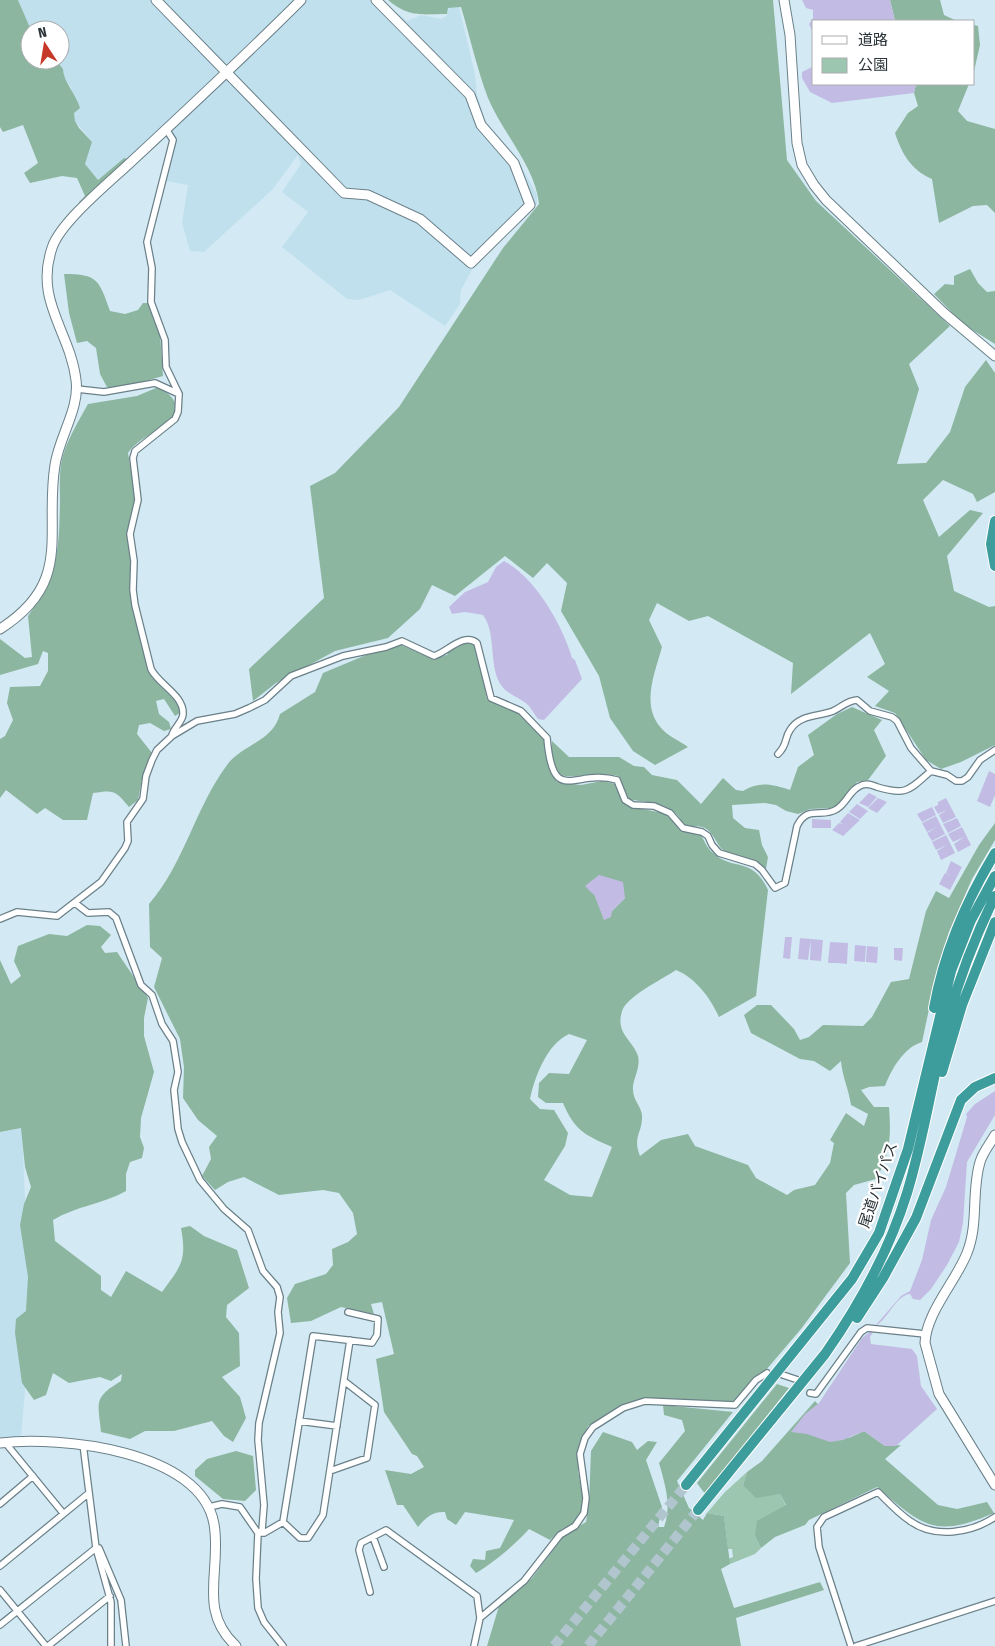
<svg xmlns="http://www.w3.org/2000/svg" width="995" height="1646" font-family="'Fira Sans Condensed','Noto Sans JP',sans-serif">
	<rect width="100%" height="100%" fill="#d3eaf4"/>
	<path fill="#c1e0ee" d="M18,0H381L407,21L421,15L442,19L447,15L449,8L459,7L475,74L477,94L485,120L517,158L537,195V204L473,268L461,290L460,304L445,326L390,290L359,300L347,299L282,247L308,212L282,192L301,164L298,155L272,190L204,252L190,251L182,223L188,185L166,181L176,139L162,127L128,159L124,158L98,180L85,164L92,142L75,121L71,87L63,77V69L56,60H60V30H31Z
		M22,1128L29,1292L26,1379L21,1437L0,1439V1132Z"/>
	<path fill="#9cc6af" d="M747,1472L743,1485L770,1495L780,1494L786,1506L755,1536L761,1548L755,1554L730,1564L728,1559L733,1557L732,1549H728L724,1516L707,1513L724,1493Z"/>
	<path fill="#8cb69f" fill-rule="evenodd" d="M0,0H18L31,30L30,60H56L63,69C63,81 76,94 80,108L74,113L75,121L79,128L92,142L85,164L98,180L124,158L128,159L80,205L79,202L85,196L77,178L62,176L30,183L24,173L38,163L23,125L3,132L0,127Z
		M388,0H773L787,160L816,201L950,326L909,364L919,389L897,464L926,463L950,432L965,387L986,360L995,373V492L977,502L973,494L943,480L923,500L939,537L970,510L983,513L947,556L954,591L989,607L995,606V745L961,762L941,769L926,760L895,713L875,706L889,691L867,677L885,664L870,633L791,694L793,663L708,616L689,621L657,603L649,620L662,647C655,673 640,706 662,729C668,736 680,741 688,747L655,765L633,751L610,718L599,676L561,611L567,583L547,563L533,578L505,556L455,596L432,585L420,609L388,638L335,651L276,683L253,701L249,669L324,598L310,486L335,473L399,407L503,248L539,204C536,168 502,132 488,98C477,69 470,37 461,7L448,8L447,14C420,14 410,18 388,0Z
		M890,0H940L944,15L957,21H895Z
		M974,25L978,26L980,45L974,71Z
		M916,84H969L958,111L967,121L995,129V213L987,205L973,206L939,223L932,179C911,170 902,154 895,133L908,113L918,106L914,93Z
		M970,269L978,283L987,292L995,291V344L963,324L934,294L945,284L954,285V276Z
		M64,274C98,274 99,280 110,311L125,314L138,310L143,303H150L153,319L160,333L163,376L125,387H107L100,374L96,348L87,341L77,343L69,313Z
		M156,388C169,391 184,405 171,419C160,431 139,437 128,453L136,500L129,537L131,576L152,675L174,697L182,712L175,716L164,699L156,701L159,714L169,722L171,729L164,731L150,723L139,725L137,734L152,753L143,774L138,800L129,807C115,790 114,790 93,793L87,820H63L45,808L37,814L6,790L0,798V739L5,736L13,720L7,703L10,687L40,686L48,671V653L43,651L38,664L0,675V639L25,658L32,657L28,616C58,574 59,552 60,501C60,488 59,473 62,459C67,440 78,422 88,404L137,396Z
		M471,640L477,646L487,699L521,714L545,739C545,755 547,768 557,782L581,785L602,781L616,784L627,806L663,813L673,820L679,829L701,835C704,840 707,848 712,852C732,872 752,855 768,890L756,996L719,1017C711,999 696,978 676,970C663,979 627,996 622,1011C615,1034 633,1040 638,1056C641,1068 632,1080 633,1090C633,1100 641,1106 642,1115C643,1133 632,1136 640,1156L661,1140L688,1134L695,1146L748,1165L756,1178L787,1195L794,1190L815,1185L830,1163L834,1143L830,1140L846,1113L864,1126L868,1114L851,1105C849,1090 842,1076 841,1061L830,1071L814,1061L800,1059L751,1033L744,1015L757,1005H771L794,1029L800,1040L809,1037L823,1025L863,1026L872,1017L891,982L909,979L926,911L936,891L949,898L979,845L995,823V840L972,879L949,932L938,967L922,1042C904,1047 891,1070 885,1086L869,1087L861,1090L874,1107H889C891,1134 891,1154 876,1179L854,1185L846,1193L850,1263L801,1329L766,1370L733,1404L648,1398L619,1408L588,1426L578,1453V1471L583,1498L581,1513L573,1525L562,1529L550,1540L529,1529C517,1543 493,1563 476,1573L470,1566L473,1559L485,1560L486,1551L500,1548L514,1520L465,1512L456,1525L447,1519L445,1512C433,1511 425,1518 418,1527L403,1505H397L385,1470L411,1474L424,1467L417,1456L412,1454L384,1412L376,1359L394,1354L382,1302L371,1304L374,1314L341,1307L311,1321L291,1323L287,1298L295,1284L326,1274L333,1265L332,1249L348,1242L357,1234L353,1213L339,1193L323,1190L279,1195L244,1177L228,1182L215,1190L202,1176L211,1159L209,1147L217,1136L198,1120L183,1098L184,1067L180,1039L154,987L162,958L150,947L149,904C184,864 195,808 227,765C242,744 273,742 280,714L315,692L323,673L366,655L401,645L430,658L447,655L451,648ZM595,896L625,898L604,919ZM569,1034L587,1040L569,1074L549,1073L539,1083L538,1097L546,1103H563C575,1131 585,1135 612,1147L592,1197L570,1195L544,1180L565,1146L568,1133L554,1110L540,1109L530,1099C535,1076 547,1044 569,1034Z
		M852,707L882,720L874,730L886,756L868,780L857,782L838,805L831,808L810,809L798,814L786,811L776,805L765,803L732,805L733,818L745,828L759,830L762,845L768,857L766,869C751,854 736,860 723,850C715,843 714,831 702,827C697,825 692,827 687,828C681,823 680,816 674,812C663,802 642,802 628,799L618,776C599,771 579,779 559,775L551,765L552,741L569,757H619L634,766L644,767L652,775L677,780L701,804L723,778L736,790L743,791C760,781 772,784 790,790L798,767L814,755L808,735L837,714Z
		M87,925L100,926L111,935L101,947L105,953L117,952L148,998L144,1018V1036L154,1072L141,1118L140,1137L144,1148L142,1158L130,1162L126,1174V1191C103,1204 76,1206 53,1220L55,1241L101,1276V1290L111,1297L126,1271L162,1292C181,1266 187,1261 181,1228L190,1226L204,1236L237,1250L249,1288L227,1305L226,1317L239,1333L240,1366L222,1377L240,1397L246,1418L233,1442L224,1436L212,1421L174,1431H145L130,1439L101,1432C98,1402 93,1398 121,1381L122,1374L111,1381L100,1377L69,1383L53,1373L46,1395L34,1400L22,1383L15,1333L16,1319L26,1311L28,1277L20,1225L24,1204L31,1187L25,1167L21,1128L0,1132V960L11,984L21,976L14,961L18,946L49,934L67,936Z
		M777,1384L789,1388L705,1494L697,1483Z
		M815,1401L849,1438L864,1431L885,1446L901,1445L885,1459L938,1505L957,1509L987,1502L994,1513C934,1539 923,1526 877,1487L809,1520L805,1525L775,1537L761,1548L755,1536L757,1521L786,1505L780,1494L756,1498L743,1485L747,1472L762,1461Z
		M663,1405L733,1412L677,1481L689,1508L703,1520L707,1513L724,1516L730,1564L721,1569L734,1608L820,1582L824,1590L736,1618L741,1646H487L499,1606L532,1578L565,1534L586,1522L589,1504L591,1451L603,1432L632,1442L637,1450L648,1441L657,1442L646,1460L662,1507L658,1527H664C672,1506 665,1484 659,1463L685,1431L682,1420L664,1415Z
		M236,1451L253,1456L256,1490L245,1501L223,1499L195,1476V1470L207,1459Z"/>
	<path fill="#c2bce4" d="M802,0H890L895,21H814V35L809,24L813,18V10L806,8Z
		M814,66V84H916L914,93L832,103L810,92L802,78V72Z
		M504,561C535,577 563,626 572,658L575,660L582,679L544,720L538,719C535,715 532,710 529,706C520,697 506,695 499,682C489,661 496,632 483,615L465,612L452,614L449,607L465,592L488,582L496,567Z
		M989,771L995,774V795L990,807L977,801Z
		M869,793L877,797L868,807L859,803Z
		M878,798L887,802L877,813L868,808Z
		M946,798L956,817L943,823L939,815L947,810L938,814L934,807L938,805V802Z
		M857,804L868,811L860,819L849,812Z
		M932,807L936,815L922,822L917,814Z
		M848,813L860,820L843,836L832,830L839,823L843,824L840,822Z
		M936,816L945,834L932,841L927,833L937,827L927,832L922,823Z
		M957,818L961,826L948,833L943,824Z
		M812,819L831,820V828H812Z
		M962,827L971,845L958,852L954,844L964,837L953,842L948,834Z
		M946,835L955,853L941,860L937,851L947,845L936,850L932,842Z
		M951,861L962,867L950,890L939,884L945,873L951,876L946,873Z
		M599,875L623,882L625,898L612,911L611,917L604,920L595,896L585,886Z
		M785,937H792L790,959L783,958Z
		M800,938L811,939L808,960L798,959Z
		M811,939L823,940L821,961L810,960Z
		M830,942L848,943L847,964L837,963V960V963H828Z
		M855,945L866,946L865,962L854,961Z
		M867,946L878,947L877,963L866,962Z
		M894,948H903L902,961L894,960Z
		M995,1091V1115L967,1162L963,1223L959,1242L947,1265L931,1289L920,1300L913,1299L910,1294C895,1296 888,1320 875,1326L901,1296L910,1291L922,1260L931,1220L946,1187L967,1117L966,1114L975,1104Z
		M871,1331L873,1332L870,1337L871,1344L912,1349L917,1356L921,1386L937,1409L896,1446H885L864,1431L843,1440L830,1442L807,1434L791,1432L805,1414L819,1403L862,1338Z"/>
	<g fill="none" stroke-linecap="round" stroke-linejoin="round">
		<path stroke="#b1c5ce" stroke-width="10" stroke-dasharray="10 5" stroke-linecap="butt" d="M554,1646L686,1485
			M588,1646L698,1510"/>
		<g stroke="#6b8089" stroke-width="8">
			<path id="street" d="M166,129L173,140L147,242L152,268L151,302L165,340L166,367L179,394L178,412L175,419L135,451L133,458L138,500L130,534L134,561L133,590L135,605L151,669C158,684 184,695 183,714C183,721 174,728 172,735
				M77,389L104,392L155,383L179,394
				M778,754C788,744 784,739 790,730C800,714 818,717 833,711C842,707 846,701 857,700L870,711L892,717L897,721L911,748L931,771L947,775L956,781H962L968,777L980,760L995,750
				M75,903L88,913L109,912L116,918L141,985L152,995L162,1024L173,1041L178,1072L174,1090L178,1129L182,1142L200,1180L224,1209L248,1230L263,1271L277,1287L280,1297L278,1312L280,1333L259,1423L258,1440L264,1505L262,1530L258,1533
				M0,919L17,912L57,916L101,882L125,848L128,841L127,822L143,799L146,776L152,760L157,750L172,736L197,721L235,714L249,708L265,700L291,676L343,656L386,647L402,641L434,656C447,652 464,632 477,643L491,698L521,711L547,738C553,808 574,768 617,780L625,800L633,805L654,806L670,813L683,828L702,832L708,836L712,845L719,853L755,864L762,870L775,888L785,883L797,826C808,804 822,819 837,809C847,803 850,789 862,785C868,783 872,785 877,787C907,796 909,790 931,771
				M783,1375L798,1380
				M810,1393L816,1394L861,1332L867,1328L925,1334
				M299,1421L337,1426
				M7,1442L8,1446L63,1513
				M83,1444L96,1548L111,1602V1646
				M330,1471L367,1458L375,1405L344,1381
				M0,1504L33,1476
				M209,1507L222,1504L240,1507L258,1533L256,1579L258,1608L264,1622L283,1646
				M283,1522L300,1538H308L323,1515L350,1340
				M260,1533H264L283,1522L313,1336L372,1343L377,1335L378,1319L348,1312
				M373,1537L384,1567
				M0,1566L89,1493
				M0,1590L46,1646
				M370,1592L359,1550L361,1543L386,1530L477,1596L480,1618
				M0,1625L96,1548H99L121,1600L126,1646
				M48,1646L110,1596
				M474,1646L480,1618L524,1581L560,1535L575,1526L584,1513L586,1498L580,1454L585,1438L593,1427L623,1408L645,1401L735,1405L756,1380L767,1373
				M851,1646L819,1547L817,1527L824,1517L878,1492C888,1502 898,1513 910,1521C935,1539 971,1533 995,1517
				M856,1646L995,1601"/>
		</g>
		<g stroke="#6b8089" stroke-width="11">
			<path id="secondary" d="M156,0L344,193L368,195L420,219L471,263L530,205L514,163L481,125L470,95L376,0
				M784,0L790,35L797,143L802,165L814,185L826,200L944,313L995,356
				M0,629C74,582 44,533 55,465C59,437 80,408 76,380C70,331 34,301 52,248C60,222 111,181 132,161C189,108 246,55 301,0
				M995,1135C990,1144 983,1152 980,1162C971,1192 979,1223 967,1253C956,1281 926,1313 925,1343L939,1394L995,1485
				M0,1443C60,1436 201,1450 214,1524C222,1570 197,1610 236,1646"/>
		</g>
		<g stroke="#fff" stroke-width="12">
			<path id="highway" d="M995,521L991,544L995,566
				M934,1008C944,952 966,901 995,853
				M942,1072L962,1005L995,922
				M857,1318L883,1278L916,1218L961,1100L975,1087L995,1078
				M686,1485L852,1279L879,1233L908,1149L951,971L971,920L995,876
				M698,1510L825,1354C860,1304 889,1251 907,1193C923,1141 931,1087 944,1034C956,986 973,941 995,896"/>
		</g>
		<use href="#street" stroke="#fff" stroke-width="5.5"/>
		<use href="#secondary" stroke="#fff" stroke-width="9"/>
		<use href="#highway" stroke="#3d9d9c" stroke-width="10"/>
	</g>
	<g text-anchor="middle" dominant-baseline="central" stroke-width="4.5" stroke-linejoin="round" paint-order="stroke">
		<g font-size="15" fill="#2a3337" stroke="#fff">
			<text transform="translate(878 1185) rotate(-71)">尾道バイパス</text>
		</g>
	</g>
	<rect x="812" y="20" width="162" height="65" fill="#ffffff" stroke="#aaadaf"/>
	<rect x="822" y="36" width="25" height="8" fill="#ffffff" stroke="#aaadaf"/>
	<text x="858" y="45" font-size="15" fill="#2a3337">道路</text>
	<rect x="822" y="58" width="25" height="15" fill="#9cc6af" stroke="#aaadaf"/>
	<text x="858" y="70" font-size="15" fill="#2a3337">公園</text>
	<g transform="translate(45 45) rotate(348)"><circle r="24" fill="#ffffff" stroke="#aaadaf"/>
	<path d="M0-4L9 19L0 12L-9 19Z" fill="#c63929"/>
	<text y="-8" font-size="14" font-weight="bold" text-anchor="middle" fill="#2a3337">N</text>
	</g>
</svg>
